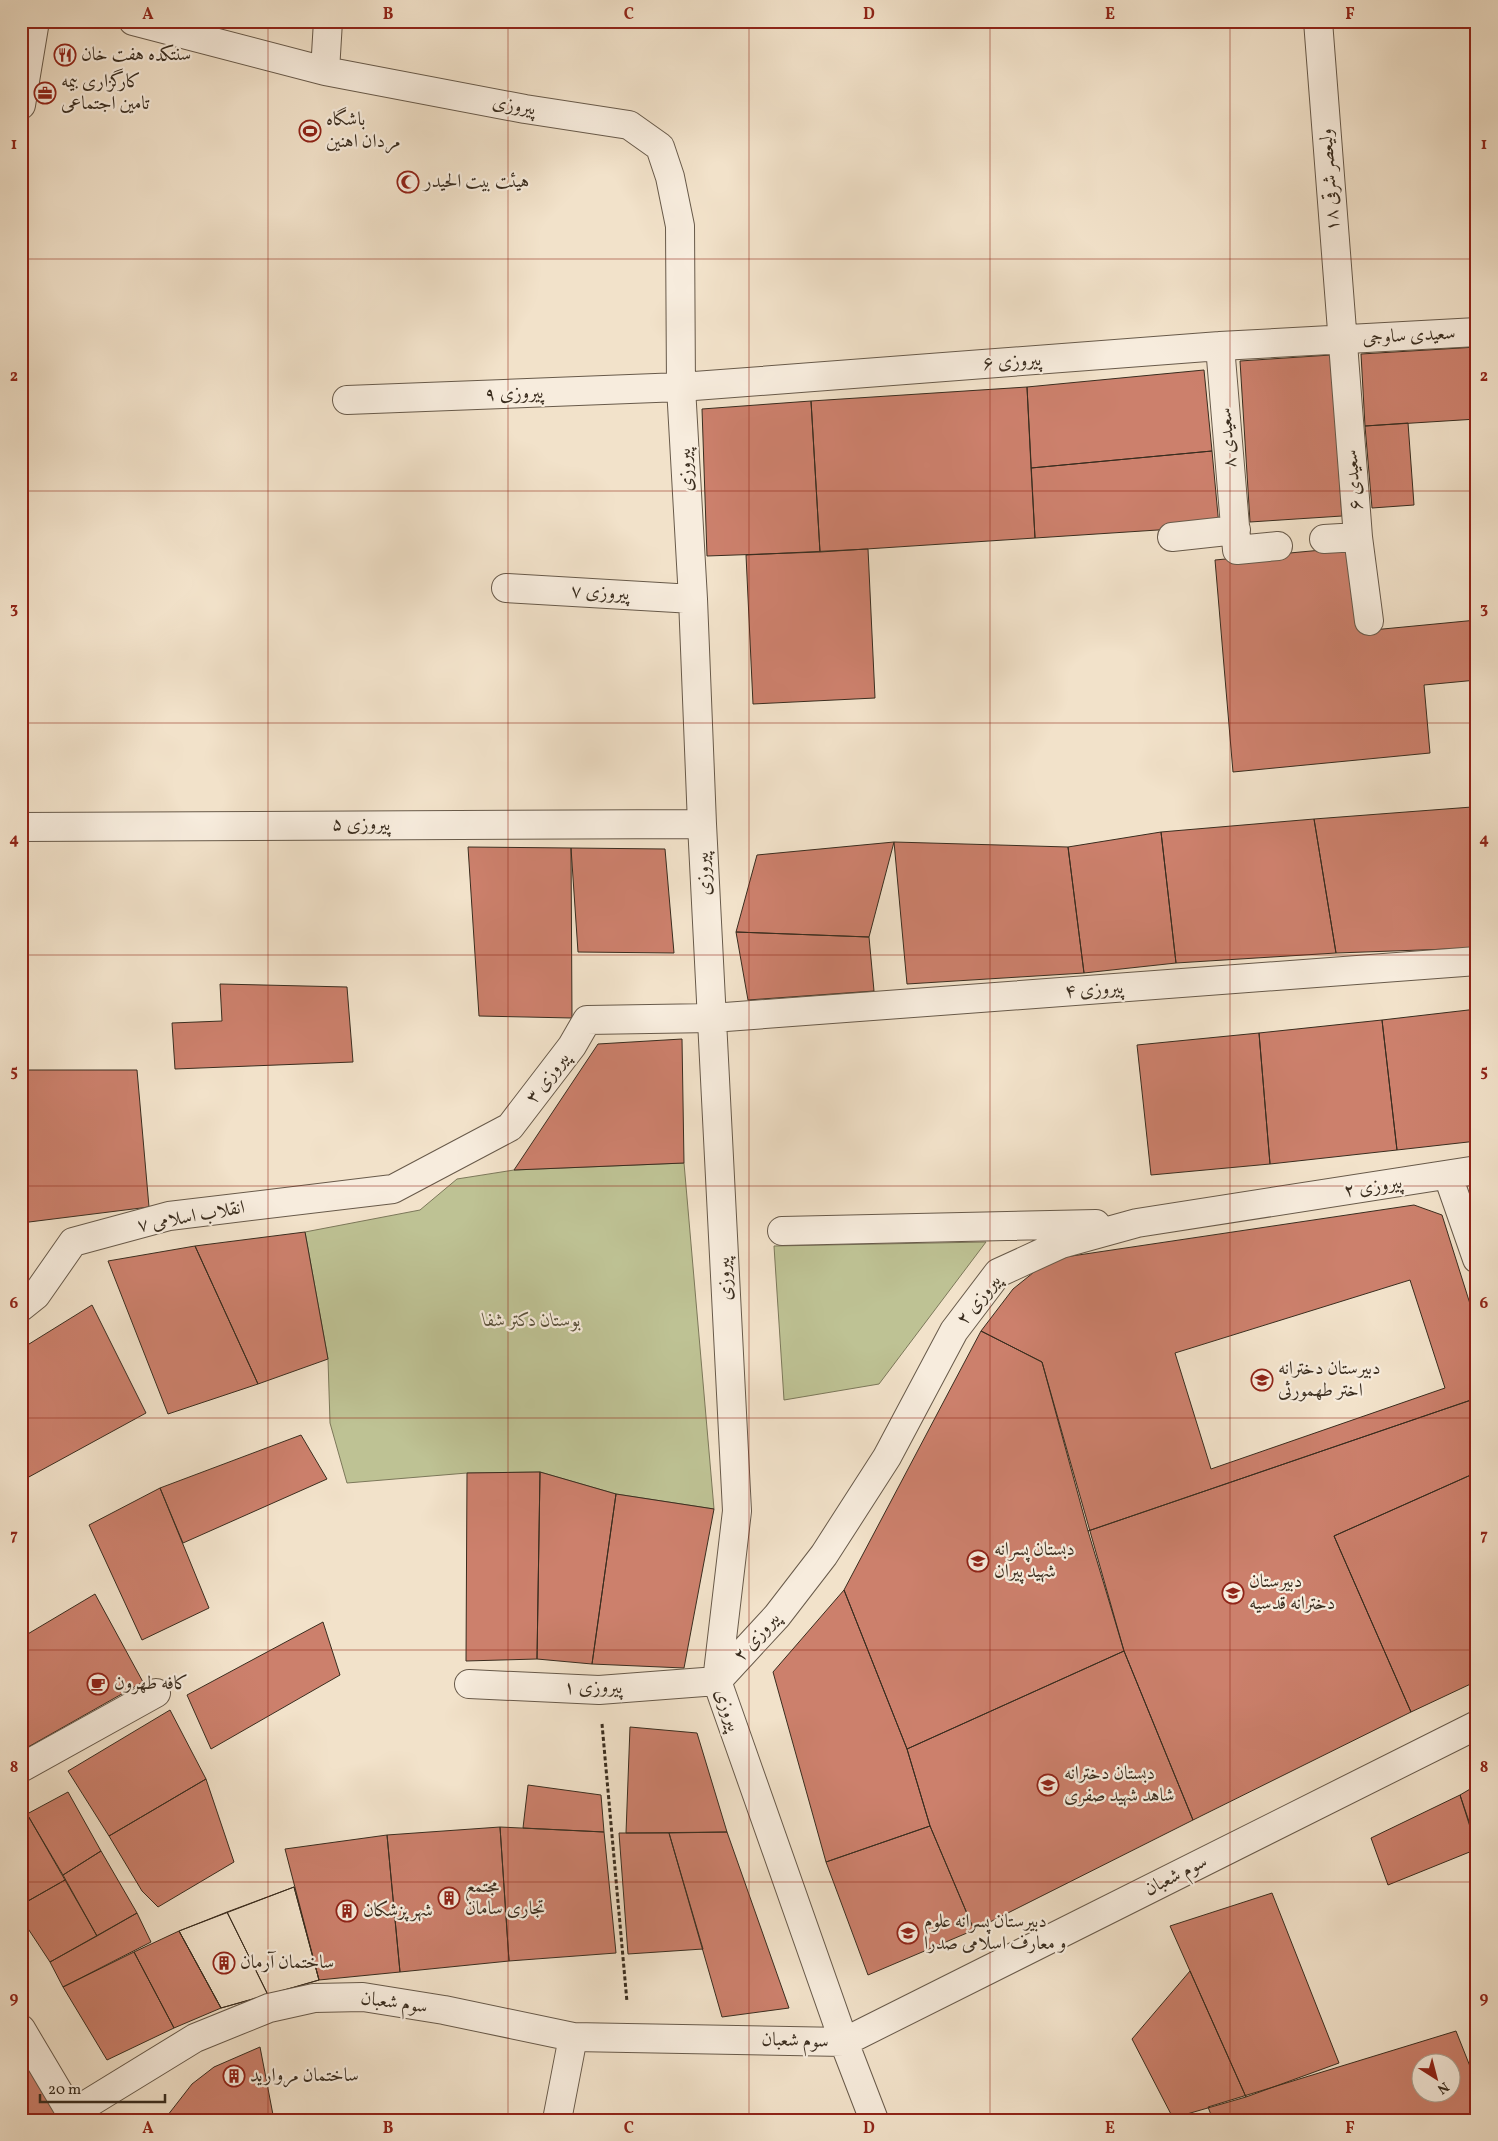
<svg xmlns="http://www.w3.org/2000/svg" width="1498" height="2141" font-family="Vollkorn,Amiri,serif">
	<rect width="100%" height="100%" fill="#f2e2ca"/>
	<filter id="stains"><feTurbulence type="fractalNoise" baseFrequency=".004" numOctaves="4"/><feColorMatrix values="0 0 0 0 .2 0 0 0 0 .09 0 0 0 0 .02 0 0 0 .5 -.17"/></filter>
	<radialGradient id="worn" r=".72"><stop offset=".6" stop-color="#630" stop-opacity="0"/><stop offset="1" stop-color="#630" stop-opacity=".3"/></radialGradient>
	<path fill="#bec294" stroke="#7c785a" d="M684,1163L714,1509L616,1494L540,1472L467,1473L347,1483L330,1423L328,1359L305,1232L420,1210L457,1179L514,1170Z
		M986,1242L879,1384L784,1400L774,1246Z"/>
	<path fill="#cc806c" stroke="#3a2d1f" fill-rule="evenodd" d="M1477,347V419L1365,426L1361,354Z
		M1331,355L1342,516L1250,522L1240,361Z
		M1204,370L1212,451L1031,468L1027,387Z
		M1027,387L1035,538L820,552L811,401Z
		M811,401L820,552L707,556L702,409Z
		M1408,423L1414,505L1372,508L1365,426Z
		M1212,451L1219,526L1035,538L1031,468Z
		M1354,547L1362,631L1477,620V680L1424,685L1430,753L1233,772L1215,560Z
		M868,549L875,698L753,704L746,555Z
		M1472,807L1477,845V948L1336,953L1314,819Z
		M1314,819L1336,953L1176,963L1161,832Z
		M1161,832L1176,963L1084,973L1068,847Z
		M894,842L1068,847L1084,973L907,984Z
		M894,842L869,937L736,932L757,855Z
		M468,847L571,848L572,1018L479,1016Z
		M571,848L665,849L674,953L578,952Z
		M736,932L869,937L874,991L748,1000Z
		M220,984L347,987L353,1062L175,1069L172,1023L222,1021Z
		M1477,1009V1141L1397,1150L1382,1020Z
		M1382,1020L1397,1150L1270,1164L1259,1033Z
		M1259,1033L1270,1164L1151,1175L1137,1045Z
		M682,1039L684,1163L514,1170L598,1044Z
		M21,1070H137L149,1207L21,1223Z
		M1414,1205L1442,1215L1477,1326V1398L1088,1531L1042,1362L981,1331L1013,1289L1039,1268L1065,1257Z
		M305,1232L328,1359L258,1384L195,1246Z
		M195,1246L258,1384L168,1414L108,1261Z
		M1410,1280L1445,1388L1211,1469L1175,1353Z
		M92,1305L146,1413L27,1478L21,1467V1349Z
		M981,1331L1042,1362L1124,1651L907,1749L844,1590Z
		M1477,1398V1482L1473,1474L1334,1536L1411,1712L1193,1820L1124,1651L1088,1531Z
		M301,1435L327,1479L183,1543L160,1488Z
		M540,1472L537,1659L466,1661L467,1473Z
		M540,1472L616,1494L592,1664L537,1659Z
		M1473,1474L1477,1482V1681L1411,1712L1334,1536Z
		M160,1488L209,1608L142,1640L89,1525Z
		M616,1494L714,1509L684,1668L592,1664Z
		M844,1590L907,1749L930,1826L826,1862L773,1672Z
		M95,1594L143,1682L21,1751V1638Z
		M323,1622L340,1675L211,1749L187,1695Z
		M1124,1651L1193,1820L974,1930L930,1826L907,1749Z
		M170,1710L206,1779L109,1836L68,1771Z
		M630,1727L697,1733L727,1832L626,1833Z
		M206,1779L234,1862L158,1907L142,1891L109,1836Z
		M528,1785L601,1795L604,1832L523,1828Z
		M1477,1785V1845L1460,1795Z
		M68,1792L101,1851L63,1875L27,1814Z
		M1460,1795L1477,1849L1388,1885L1371,1838Z
		M27,1814L65,1880L21,1905V1818Z
		M930,1826L974,1930L868,1975L826,1862Z
		M500,1827L509,1961L400,1972L387,1835Z
		M500,1827L604,1832L616,1953L509,1961Z
		M727,1832L789,2008L722,2017L669,1833Z
		M619,1833H669L703,1949L628,1954Z
		M387,1835L400,1972L319,1980L285,1849Z
		M101,1851L137,1913L97,1936L63,1875Z
		M65,1880L97,1936L50,1962L21,1918V1905Z
		M294,1887L319,1980L221,2008L179,1931Z
		M294,1887L319,1980L268,1995L227,1912Z
		M1272,1893L1339,2063L1246,2097L1170,1926Z
		M227,1912L268,1995L221,2008L179,1931Z
		M137,1913L151,1942L63,1987L50,1962Z
		M179,1931L221,2008L174,2028L134,1952Z
		M134,1952L174,2028L107,2060L63,1987Z
		M1190,1971L1246,2097L1173,2118L1132,2039Z
		M21,2030L74,2120H21Z
		M1456,2031L1477,2084V2120H1213L1208,2107ZM1420,2064H1450V2094H1420Z
		M260,2047L274,2120H164L192,2084L214,2067Z"/>
	<g fill="none" stroke-linecap="round" stroke-linejoin="round">
		<g stroke="#685a4a" stroke-width="30">
			<path id="minor" d="M133,21L325,71L525,109L629,125L660,147L670,177L680,226L681,387L693,599L702,824L737,1511L717,1681L844,2042L874,2120
				M1318,21L1358,537L1369,621
				M325,71L328,21
				M21,105L35,21
				M1220,346L1237,550L1278,546
				M347,400L681,387L1220,346L1477,332
				M1172,537L1236,530
				M1324,539L1358,537
				M506,588L693,599
				M21,827L702,824
				M1448,1176L1477,1259
				M782,1231L1096,1224
				M21,1307L36,1295L73,1242L169,1216L393,1189L510,1127L572,1046L587,1020L712,1018L1477,961
				M469,1684L599,1690L717,1681L777,1616L824,1555L887,1457L954,1331L998,1273L1061,1244L1137,1223L1477,1170
				M21,1768L156,1693
				M21,2029L75,2120
				M71,2114L195,2038L269,2008L314,1998L363,1997L444,2010L573,2037L844,2042L1477,1725
				M557,2120L573,2037"/>
		</g>
		<path stroke="#3a2d1f" stroke-width="3" stroke-dasharray="4 2.5" stroke-linecap="butt" d="M602,1724L627,2002"/>
		<use href="#minor" stroke="#f7ecdd" stroke-width="28"/>
	</g>
	<path fill="none" stroke="#8f2418" stroke-width="1" stroke-opacity="0.55" d="M268,21V2120M508,21V2120M749,21V2120M990,21V2120M1230,21V2120M21,259H1477M21,491H1477M21,723H1477M21,955H1477M21,1186H1477M21,1418H1477M21,1650H1477M21,1882H1477"/>
	<defs>
		<g id="restaurant-ring" transform="scale(1.125)"><circle r="9.5" fill="#f7ecdd" stroke="#8f2418" stroke-width="1.5"/><path d="M-5-6h1v4h1v-4h1v4h1v-4h1v5L-1.5 .5V6h-2V.5L-5-1ZM5-6V6H3V1.5H1.5Q1.5-4 5-6Z" fill="#8f2418"/></g>
		<g id="office-ring" transform="scale(1.125)"><circle r="9.5" fill="#f7ecdd" stroke="#8f2418" stroke-width="1.5"/><path d="M-6-3h4V-5.5h4V-3h4V5H-6ZM-1-4.5V-3h2v-1.5ZM-6 0V1H6V0Z" fill="#8f2418"/></g>
		<g id="stadium-ring" transform="scale(1.125)"><circle r="9.5" fill="#f7ecdd" stroke="#8f2418" stroke-width="1.5"/><path d="M0-5a6.5 5 0 1 0 0 10a6.5 5 0 1 0 0-10ZM-3.5-1.8h7v3.6h-7Z" fill="#8f2418"/></g>
		<g id="mosque-ring" transform="scale(1.125)"><circle r="9.5" fill="#f7ecdd" stroke="#8f2418" stroke-width="1.5"/><path d="M3.5-4.9A6 6 0 1 0 3.5 4.9A5 5 0 1 1 3.5-4.9Z" fill="#8f2418"/></g>
		<g id="school-ring" transform="scale(1.125)"><circle r="9.5" fill="#f7ecdd" stroke="#8f2418" stroke-width="1.5"/><path d="M0-5L7-2L0 1L-7-2ZM-4 1L0 2.5L4 1V4Q0 6-4 4Z" fill="#8f2418"/></g>
		<g id="cafe-ring" transform="scale(1.125)"><circle r="9.5" fill="#f7ecdd" stroke="#8f2418" stroke-width="1.5"/><path d="M-5.5-4.5H6V0H3Q3 3.5 0 3.5H-2.5Q-5.5 3.5-5.5 0ZM3-3.2v2h1.7v-2ZM-6 4.5H4V6H-6Z" fill="#8f2418"/></g>
		<g id="building-ring" transform="scale(1.125)"><circle r="9.5" fill="#f7ecdd" stroke="#8f2418" stroke-width="1.5"/><path d="M-4-6H4V6H1V3H-1V6H-4ZM-2.5-4.3h1.7v1.8h-1.7ZM.8-4.3h1.7v1.8H.8ZM-2.5-1h1.7V.8h-1.7ZM.8-1h1.7V.8H.8Z" fill="#8f2418"/></g>
	</defs>
	<g fill-rule="evenodd">
		<use href="#restaurant-ring" x="65" y="55"/>
		<use href="#office-ring" x="45" y="93"/>
		<use href="#stadium-ring" x="310" y="131"/>
		<use href="#mosque-ring" x="408" y="182"/>
		<use href="#school-ring" x="1262" y="1380"/>
		<use href="#school-ring" x="978" y="1561"/>
		<use href="#school-ring" x="1233" y="1593"/>
		<use href="#cafe-ring" x="98" y="1684"/>
		<use href="#school-ring" x="1048" y="1785"/>
		<use href="#building-ring" x="449" y="1898"/>
		<use href="#building-ring" x="347" y="1911"/>
		<use href="#school-ring" x="908" y="1933"/>
		<use href="#building-ring" x="224" y="1963"/>
		<use href="#building-ring" x="234" y="2076"/>
	</g>
	<g text-anchor="middle" dominant-baseline="central" stroke-width="4.5" stroke-linejoin="round" paint-order="stroke">
		<g font-size="19" fill="#3a2d1f" stroke="#f7ecdd" text-anchor="start">
			<text x="81" y="55">سنتکده هفت خان</text>
			<text x="61" y="82">کارگزاری بیمه<tspan x="61" dy="22">تامین اجتماعی</tspan></text>
			<text x="326" y="120">باشگاه<tspan x="326" dy="22">مردان اهنین</tspan></text>
			<text x="424" y="182">هیئت بیت الحیدر</text>
			<text x="1278" y="1369">دبیرستان دخترانه<tspan x="1278" dy="22">اختر طهمورثی</tspan></text>
			<text x="994" y="1550">دبستان پسرانه<tspan x="994" dy="22">شهید پیران</tspan></text>
			<text x="1249" y="1582">دبیرستان<tspan x="1249" dy="22">دخترانه قدسیه</tspan></text>
			<text x="114" y="1684">کافه طهرون</text>
			<text x="1064" y="1774">دبستان دخترانه<tspan x="1064" dy="22">شاهد شهید صفری</tspan></text>
			<text x="465" y="1887">مجتمع<tspan x="465" dy="22">تجاری سامان</tspan></text>
			<text x="363" y="1911">شهر پزشکان</text>
			<text x="924" y="1922">دبیرستان پسرانه علوم<tspan x="924" dy="22">و معارف اسلامی صدرا</tspan></text>
			<text x="240" y="1963">ساختمان آرمان</text>
			<text x="250" y="2076">ساختمان مروارید</text>
		</g>
		<g font-size="19" fill="#3a2d1f" stroke="#f7ecdd">
			<text transform="translate(514 106) rotate(10)">پیروزی</text>
			<text transform="translate(1330 180) rotate(-94)">ولیعصر شرقی ۱۸</text>
			<text transform="translate(1409 336) rotate(-3)">سعیدی ساوجی</text>
			<text transform="translate(1012 362) rotate(-4)">پیروزی ۶</text>
			<text transform="translate(514 394) rotate(-2)">پیروزی ۹</text>
			<text transform="translate(1228 438) rotate(-95)">سعیدی ۸</text>
			<text transform="translate(686 470) rotate(-93)">پیروزی</text>
			<text transform="translate(1354 480) rotate(-95)">سعیدی ۶</text>
			<text transform="translate(600 593) rotate(3)">پیروزی ۷</text>
			<text x="361" y="825">پیروزی ۵</text>
			<text transform="translate(704 874) rotate(-93)">پیروزی</text>
			<text transform="translate(1094 990) rotate(-4)">پیروزی ۴</text>
			<text transform="translate(548 1078) rotate(-53)">پیروزی ۳</text>
			<text transform="translate(1373 1187) rotate(-9)">پیروزی ۲</text>
			<text transform="translate(191 1217) rotate(-10)">انقلاب اسلامی ۷</text>
			<text transform="translate(725 1279) rotate(-93)">پیروزی</text>
			<text transform="translate(979 1300) rotate(-51)">پیروزی ۲</text>
			<text transform="translate(757 1637) rotate(-48)">پیروزی ۲</text>
			<text x="593" y="1688">پیروزی ۱</text>
			<text transform="translate(727 1710) rotate(71)">پیروزی</text>
			<text transform="translate(1176 1876) rotate(-27)">سوم شعبان</text>
			<text transform="translate(394 2003) rotate(8)">سوم شعبان</text>
			<text transform="translate(795 2041) rotate(2)">سوم شعبان</text>
		</g>
		<g font-size="19" font-style="italic" fill="#5b523c" stroke="#f7ecdd">
			<text x="532" y="1321">بوستان دکتر شفا</text>
		</g>
	</g>
	<rect width="1498" height="2141" fill="none" stroke="#f2e2ca" stroke-width="55"/>
	<g transform="translate(1436 2078) rotate(144)"><circle r="24" fill="#f7ecdd" stroke="#aba091"/>
	<path d="M0-4L9 19L0 12L-9 19Z" fill="#8f2418"/>
	<text y="-8" font-size="14" font-weight="bold" text-anchor="middle" fill="#3a2d1f">N</text>
	</g>
	<path d="M40 2094v8h125v-8" fill="none" stroke="#3a2d1f" stroke-width="2.5"/>
	<text x="48" y="2094" font-size="15" fill="#3a2d1f" stroke="#f7ecdd" stroke-width="4" paint-order="stroke">20 m</text>
	<rect x="28" y="28" width="1442" height="2086" fill="none" stroke="#8f2418" stroke-width="2"/>
	<g font-size="16" text-anchor="middle" font-weight="bold" fill="#8f2418">
		<text x="148" y="19">A</text>
		<text x="388" y="19">B</text>
		<text x="629" y="19">C</text>
		<text x="869" y="19">D</text>
		<text x="1110" y="19">E</text>
		<text x="1350" y="19">F</text>
		<text x="14" y="149">1</text>
		<text x="1484" y="149">1</text>
		<text x="14" y="381">2</text>
		<text x="1484" y="381">2</text>
		<text x="14" y="613">3</text>
		<text x="1484" y="613">3</text>
		<text x="14" y="844">4</text>
		<text x="1484" y="844">4</text>
		<text x="14" y="1076">5</text>
		<text x="1484" y="1076">5</text>
		<text x="14" y="1308">6</text>
		<text x="1484" y="1308">6</text>
		<text x="14" y="1540">7</text>
		<text x="1484" y="1540">7</text>
		<text x="14" y="1772">8</text>
		<text x="1484" y="1772">8</text>
		<text x="14" y="2003">9</text>
		<text x="1484" y="2003">9</text>
		<text x="148" y="2133">A</text>
		<text x="388" y="2133">B</text>
		<text x="629" y="2133">C</text>
		<text x="869" y="2133">D</text>
		<text x="1110" y="2133">E</text>
		<text x="1350" y="2133">F</text>
	</g>
	<rect width="100%" height="100%" filter="url(#stains)"/>
	<rect width="100%" height="100%" fill="url(#worn)"/>
</svg>
